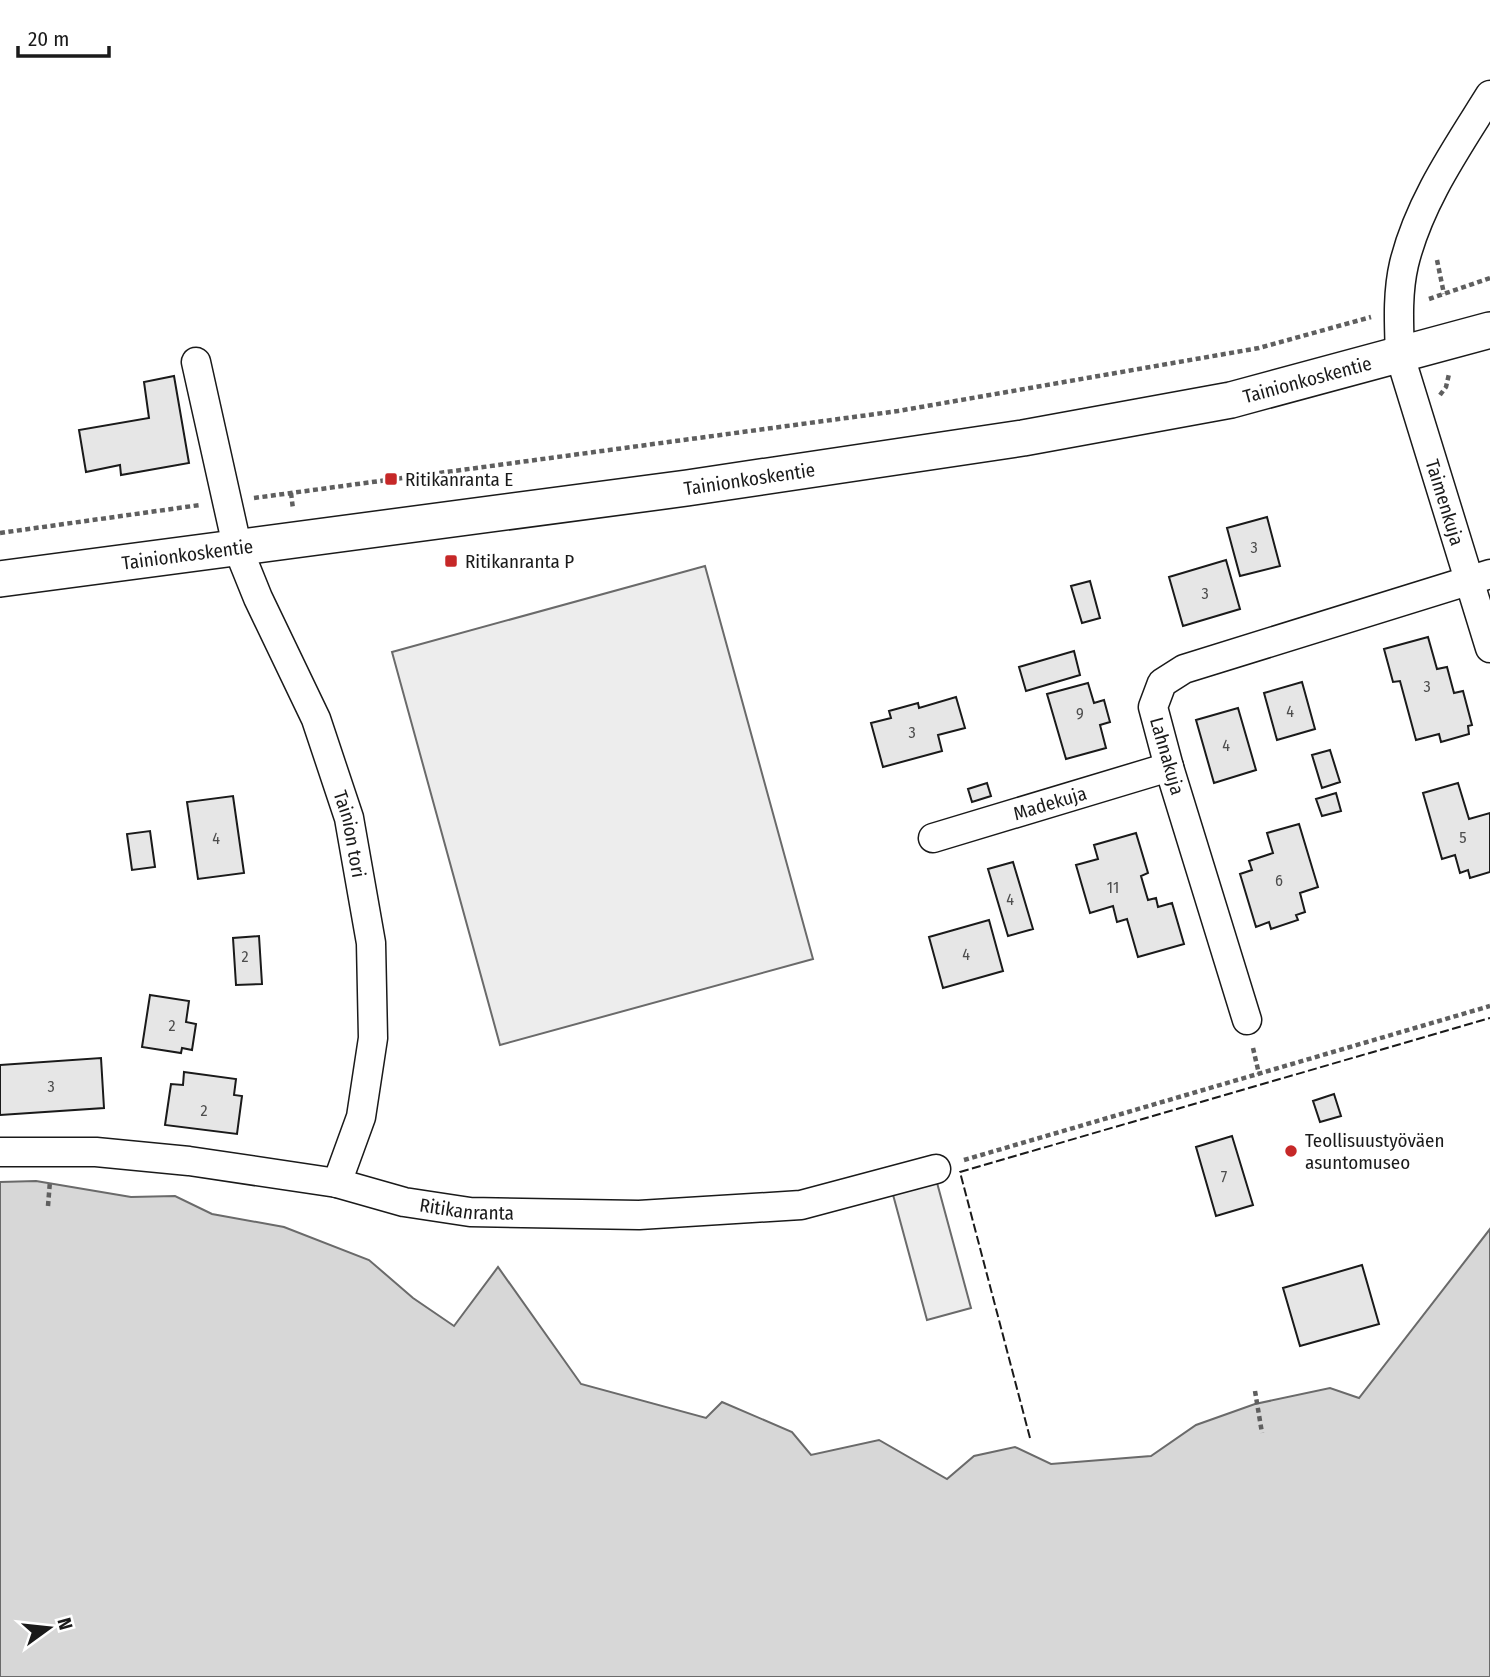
<svg xmlns="http://www.w3.org/2000/svg" width="1490" height="1677" font-family="'Fira Sans Condensed',sans-serif">
	<rect width="100%" height="100%" fill="#fff"/>
	<path fill="#ededed" stroke="#6a6a6a" stroke-width="2" d="M705,566L813,959L500,1045L392,652Z
		M936,1179L971,1308L927,1320L892,1191Z"/>
	<path fill="#d7d7d7" stroke="#6a6a6a" stroke-width="2" d="M36,1181L131,1197L175,1196L212,1214L284,1227L369,1260L413,1298L454,1326L498,1267L581,1384L706,1418L722,1402L792,1432L811,1455L879,1440L947,1479L974,1456L1015,1447L1051,1464L1151,1456L1196,1425L1255,1404L1330,1388L1359,1398L1490,1229V1677H0V1182Z"/>
	<path fill="#e6e6e6" stroke="#1a1a1a" stroke-width="2" d="M174,376L189,463L121,475L120,465L86,472L79,430L149,418L144,382Z
		M1267,517L1280,566L1240,576L1227,528Z
		M1226,560L1240,609L1183,626L1169,577Z
		M1090,581L1100,618L1082,623L1071,586Z
		M1428,637L1437,669L1447,667L1454,693L1463,691L1472,725L1468,726L1469,734L1441,742L1439,734L1416,740L1400,681L1393,682L1384,649Z
		M1074,651L1080,675L1026,691L1019,667Z
		M1302,682L1315,729L1277,740L1264,693Z
		M1088,683L1094,703L1104,700L1110,722L1100,725L1106,748L1066,759L1047,694Z
		M956,697L965,728L938,735L942,751L883,767L871,723L891,718L889,711L918,703L919,708Z
		M1238,708L1256,770L1214,783L1196,720Z
		M1330,750L1340,782L1322,788L1312,755Z
		M987,783L991,796L972,802L968,789Z
		M1458,783L1469,819L1490,813V872L1470,878L1468,870L1460,873L1455,855L1442,859L1423,793Z
		M1336,793L1341,811L1322,816L1316,799Z
		M233,796L244,873L198,879L187,802Z
		M1299,824L1318,887L1300,893L1305,912L1296,915L1298,920L1271,929L1269,922L1256,927L1240,874L1252,870L1249,861L1273,853L1267,833Z
		M150,831L155,867L132,870L127,834Z
		M1136,833L1148,873L1141,876L1148,900L1156,898L1158,907L1172,903L1184,944L1138,957L1127,919L1117,922L1113,906L1090,913L1076,865L1098,859L1094,845Z
		M1013,862L1033,929L1008,936L988,869Z
		M989,920L1003,971L943,988L929,937Z
		M259,936L262,984L236,985L233,938Z
		M150,995L189,1001L186,1022L196,1024L192,1050L182,1048L181,1053L142,1047Z
		M101,1058L104,1108L0,1115V1065Z
		M184,1072L236,1079L234,1095L242,1096L237,1134L165,1125L171,1084L183,1085Z
		M1334,1094L1341,1116L1320,1122L1313,1101Z
		M1232,1136L1253,1205L1216,1216L1196,1147Z
		M1362,1265L1379,1324L1300,1346L1283,1288Z"/>
	<g fill="none" stroke-linecap="round" stroke-linejoin="round">
		<g stroke="#1a1a1a" stroke-width="31">
			<g id="minor">
				<path id="s1" d="M1490,95C1457,148 1419,202 1404,264C1397,294 1399,325 1400,356L1490,648"/>
				<path id="s2" d="M196,362L237,546L258,598L316,719L349,818L371,943L373,1038L361,1117L337,1183"/>
				<path id="s3" d="M933,838L1169,767"/>
				<path d="M1247,1020L1169,767L1153,707L1162,683L1184,669L1490,574"/>
				<path id="s4" d="M0,1152H96L189,1161L337,1183L404,1202L470,1212L639,1215L801,1205L936,1169"/>
			</g>
		</g>
		<g stroke="#1a1a1a" stroke-width="38">
			<g id="tertiary">
				<path id="s5" d="M0,579L687,488L1023,438L1231,400L1490,330"/>
			</g>
		</g>
		<path stroke="#5f5f5f" stroke-width="4.5" stroke-dasharray="5 3.5" stroke-linecap="butt" d="M1437,260L1444,294
			M1429,299L1490,278
			M1440,395L1446,387L1449,374
			M291,493L293,509
			M254,498L898,411L1259,348L1371,317
			M0,533L200,505
			M1253,1048L1259,1074
			M964,1160L1490,1006
			M48,1206L50,1181
			M1255,1391L1262,1433"/>
		<use href="#minor" stroke="#fff" stroke-width="28"/>
		<use href="#tertiary" stroke="#fff" stroke-width="35"/>
		<path stroke="#1a1a1a" stroke-width="2" stroke-dasharray="9 3.5" stroke-linecap="butt" d="M1030,1438L960,1172L1490,1018"/>
	</g>
	<g fill="#c62828" stroke="#fff" stroke-width="2.5">
		<rect x="384" y="472" width="14" height="14" rx="3.5"/>
		<rect x="444" y="554" width="14" height="14" rx="3.5"/>
		<circle cx="1291" cy="1151" r="7"/>
	</g>
	<g text-anchor="middle" dominant-baseline="central" stroke-width="5" stroke-linejoin="round" paint-order="stroke">
		<g font-size="16" fill="#4d4d4d">
			<text x="1254" y="547">3</text>
			<text x="1205" y="593">3</text>
			<text x="1427" y="686">3</text>
			<text x="1290" y="711">4</text>
			<text x="1080" y="713">9</text>
			<text x="912" y="732">3</text>
			<text x="1226" y="745">4</text>
			<text x="1463" y="837">5</text>
			<text x="216" y="838">4</text>
			<text x="1279" y="880">6</text>
			<text x="1113" y="887">11</text>
			<text x="1010" y="899">4</text>
			<text x="966" y="954">4</text>
			<text x="245" y="956">2</text>
			<text x="172" y="1025">2</text>
			<text x="51" y="1086">3</text>
			<text x="204" y="1110">2</text>
			<text x="1224" y="1176">7</text>
		</g>
		<g font-size="19" fill="#1a1a1a" stroke="#fff">
			<text stroke="none"><textPath href="#s5" startOffset="1323">Tainionkoskentie</textPath></text>
			<text stroke="none"><textPath href="#s5" startOffset="756">Tainionkoskentie</textPath></text>
			<text stroke="none"><textPath href="#s1" startOffset="436">Taimenkuja</textPath></text>
			<text stroke="none"><textPath href="#s5" startOffset="189">Tainionkoskentie</textPath></text>
			<text transform="translate(1167 756) rotate(74)">Lahnakuja</text>
			<text stroke="none"><textPath href="#s3" startOffset="122">Madekuja</textPath></text>
			<text stroke="none"><textPath href="#s2" startOffset="499">Tainion tori</textPath></text>
			<text stroke="none"><textPath href="#s4" startOffset="472">Ritikanranta</textPath></text>
		</g>
		<g font-size="19" fill="#1a1a1a" stroke="#fff" text-anchor="start">
			<text x="405" y="479">Ritikanranta E</text>
			<text x="465" y="561">Ritikanranta P</text>
			<text x="1305" y="1140">Teollisuustyöväen<tspan x="1305" dy="22">asuntomuseo</tspan></text>
		</g>
	</g>
	<g transform="translate(49 1628) rotate(75)" stroke="#ffffff" stroke-width="5" paint-order="stroke">
	<path d="M0-5L12 26L0 18L-12 26Z" fill="#1a1a1a"/>
	<text y="-10" font-size="19" font-weight="bold" text-anchor="middle" fill="#1a1a1a">N</text>
	</g>
	<path d="M18 46v10h91v-10" fill="none" stroke="#1a1a1a" stroke-width="3.5"/>
	<text x="28" y="46" font-size="21" fill="#1a1a1a" stroke="#ffffff" stroke-width="5" paint-order="stroke">20 m</text>
</svg>
